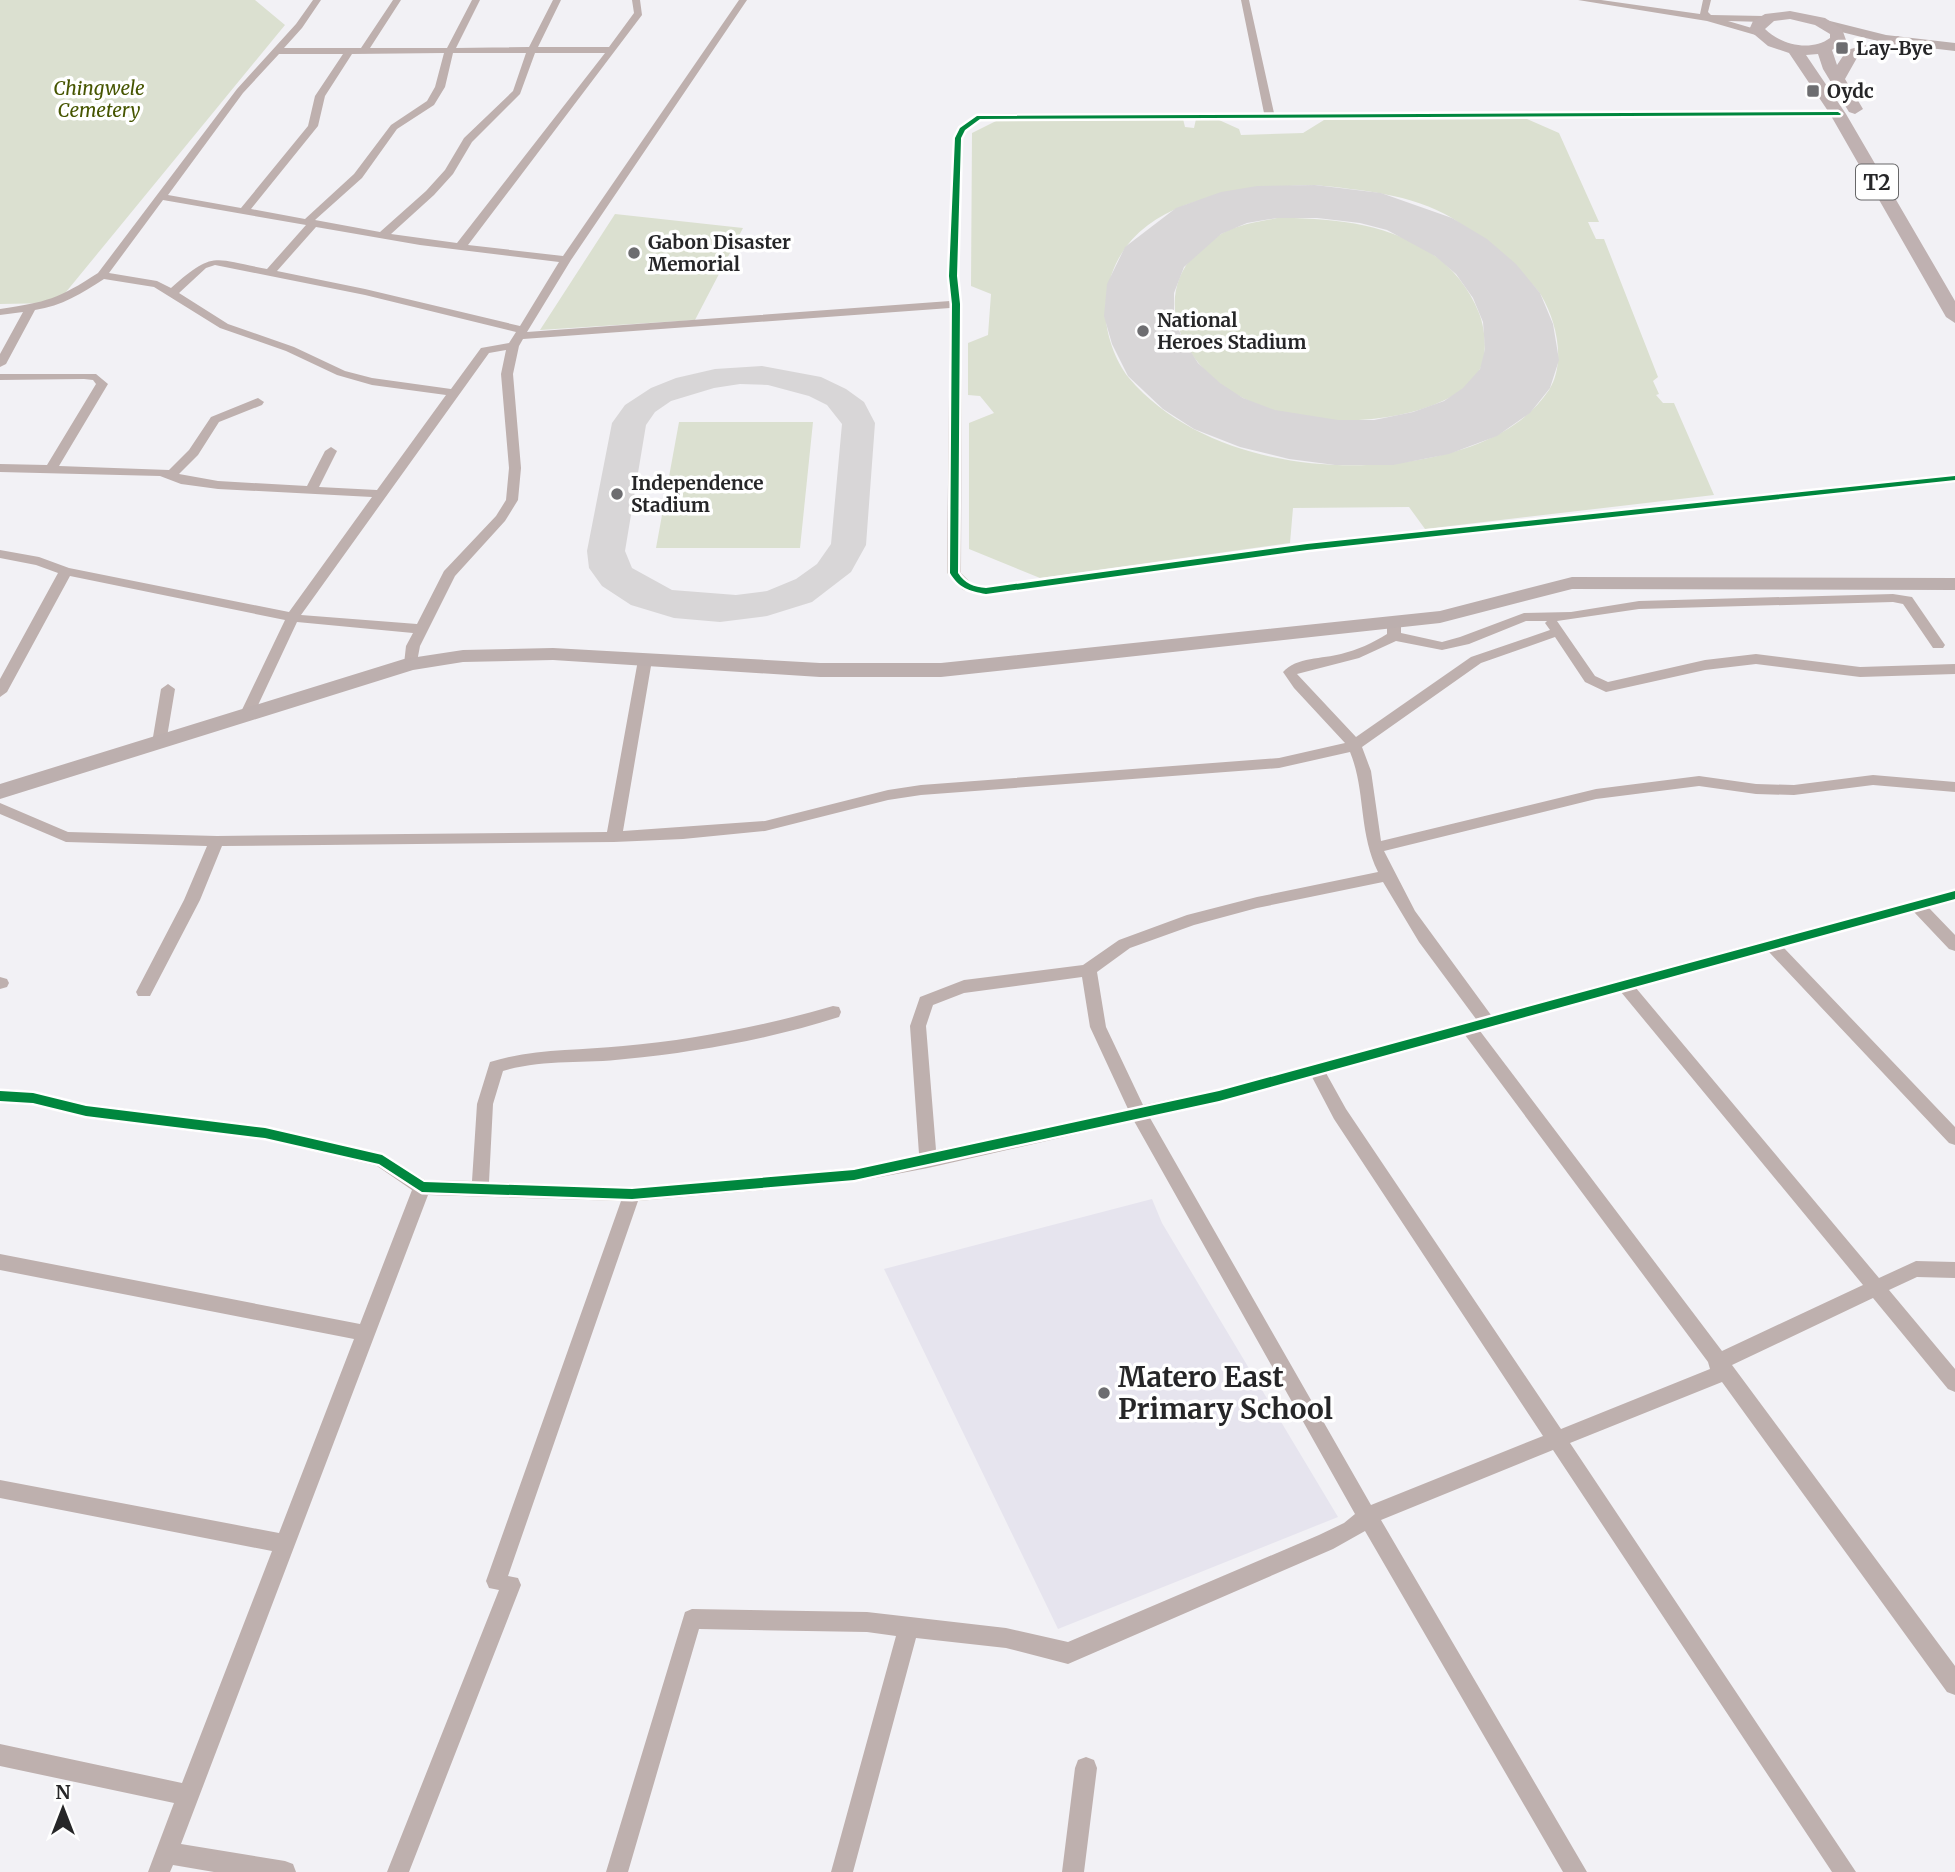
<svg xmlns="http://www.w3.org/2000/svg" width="1955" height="1872" font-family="Merriweather,serif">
	<rect width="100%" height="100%" fill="#f2f1f5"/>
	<path fill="#e6e4ee" d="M1152,1199L1162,1223L1338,1517L1058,1629L884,1269Z"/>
	<path fill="#dbe0d0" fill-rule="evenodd" d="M0,0H255L285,25L57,303L0,304Z
		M1183,119L1185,127L1194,128L1196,119L1219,120L1239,129L1241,135L1303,133L1324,120L1527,119L1559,133L1599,222H1588L1596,239H1604L1658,377L1653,381L1659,394L1656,395L1663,403H1674L1714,495L1425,529L1409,507L1293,508L1290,543L1040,578L969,549V423L994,413L980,396L968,395V343L988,335L991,294L971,286L972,133L998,120ZM1315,185C1361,190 1412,194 1452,218C1465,226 1476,239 1488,249C1504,262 1530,278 1541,295C1557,322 1566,363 1549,390C1521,432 1470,450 1423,459C1325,477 1197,458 1129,378C1113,358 1103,326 1106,301C1116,199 1235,187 1315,185Z
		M615,214L743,228L695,320L540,330Z
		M1277,218C1355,217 1446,231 1479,313C1485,328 1488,354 1480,369C1465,397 1427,409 1399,415C1349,425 1289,422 1243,398C1174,363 1142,279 1221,234C1239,224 1258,222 1277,218Z
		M679,422H813L800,548H656Z"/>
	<path fill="#d8d6d7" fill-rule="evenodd" d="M1315,185L1381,193L1452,218L1487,239L1516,264L1540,293L1553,324L1559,360L1550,388L1530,413L1497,436L1449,454L1393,465H1335L1289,459L1240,447L1194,429L1163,409L1128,376L1112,344L1104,316L1107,284L1125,247L1176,208L1221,192L1257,186ZM1277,218H1317L1360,223L1387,230L1435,256L1456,274L1473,298L1483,322L1485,349L1480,369L1463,388L1444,401L1413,412L1374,420H1338L1275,410L1243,398L1220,383L1198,363L1182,338L1174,317V293L1184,267L1221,234L1247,223Z
		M762,366L821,377L846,389L864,402L875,423L866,545L851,572L812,602L767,616L720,622L674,618L631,605L602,586L589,568L587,551L612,423L625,405L651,388L676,378L715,369ZM740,384L768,385L809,396L827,405L842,424L831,544L817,564L796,579L767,591L736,595L672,590L632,568L625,551L646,425L655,412L671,401L714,388Z"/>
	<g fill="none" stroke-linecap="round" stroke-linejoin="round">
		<path fill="#beb0ae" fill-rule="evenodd" d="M313,0H321L302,28L284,48H361L393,0H401L370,48H447L472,0H480L456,48L529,47L553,0H561L538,47H609L634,13L632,0H640L642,15L468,245L563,256L739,0H747L571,260L527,332L950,301L948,276L953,138L959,127L979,114L1264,113L1241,0H1249L1274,113L1838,111L1843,114L1838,117L981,120L966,131L963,138L958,276L962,304L961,573L972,584L986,587L1307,543L1955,474V482L1307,551L986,595L963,590L947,573L950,308L523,339L519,346L513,374L521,468L518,500L505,521L455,576L420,646L416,667L411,669L404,664L406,646L413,633L297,622L253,716L246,721L239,716L285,620L70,576L7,692L0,697V679L58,573L36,565L0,558V550L39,557L69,568L289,612L372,497L218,489L181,484L160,476L0,472V464L47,465L96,384L93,380L84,379L0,380V374H96L108,384L59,466L169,470L189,450L211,417L258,398L264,402L262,405L219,422L198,455L179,474L218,481L307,486L325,451L331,447L337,451L319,487L377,490L446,395L372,385L337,375L286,351L220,328L154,287L104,279C82,293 62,306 35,310L6,364L0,367V354L23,312L0,315V309C47,302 58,299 98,273L237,89L296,24ZM444,53L435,87L427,101L391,125L354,174L305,219L251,209L318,126L325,96L352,54ZM453,53H526L513,91L464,138L445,170L426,191L380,232L315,220L362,178L397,129L434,105L445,87ZM535,53H605L457,243L391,234L434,195L453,174L472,142L520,94ZM279,54H343L315,96L308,126L241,208L168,195L243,93ZM163,200L306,225L267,269C213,259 214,250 171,288L157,281L109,273ZM316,227L420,245L559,262L520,326L365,289L277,271ZM215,265L365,295L516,332L509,343L481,348L451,389L372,378L345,371L294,347L228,324L179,293L206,268ZM506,350L501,374L509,468L506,500L496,516L444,571L417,624L301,615L489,353Z
			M1578,0H1601L1700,14L1703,0H1711L1708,12L1711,15L1764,16L1769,19L1764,22L1728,21L1762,31L1764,33L1759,36L1707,21Z
			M1893,594L1912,597L1945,645L1943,648H1933L1903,604L1893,602L1639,609L1557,621L1595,676L1608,682L1705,660L1756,654L1860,667L1955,664V674L1860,677L1756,664L1705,670L1606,692L1585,682L1555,637L1481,663L1362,747L1371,771L1381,841L1596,789L1699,776L1756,784L1794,785L1873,775L1955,782V792L1873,785L1794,795L1756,794L1699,786L1596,799L1384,851L1415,911L1491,1015L1955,889V901L1929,908L1955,935V951L1949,949L1914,912L1784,948L1955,1127V1145L1949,1143L1769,952L1636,988L1879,1278L1916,1261L1955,1262V1278L1917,1277L1889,1290L1955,1369V1392L1948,1389L1873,1298L1732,1365L1955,1666V1695L1947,1692L1722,1382L1570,1443L1856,1872H1832L1553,1450L1381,1520L1587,1872H1563L1365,1531L1333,1549L1068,1664L1006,1648L916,1638L853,1872H831L896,1636L867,1632L699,1629L628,1872H606L685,1612L692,1609L867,1612L1006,1628L1068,1642L1319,1535L1344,1523L1355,1514L1134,1121L928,1168L854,1182L638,1201L508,1576L518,1578L521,1585L409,1872H387L499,1590L489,1588L486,1581L621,1201L428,1195L181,1844L285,1861L293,1864L296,1872H214L173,1865L170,1872H148L174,1803L0,1766V1744L182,1783L272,1551L0,1498V1480L279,1533L354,1339L0,1270V1254L360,1324L412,1190L377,1166L265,1140L86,1118L33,1105L0,1103V1089L33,1091L86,1104L265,1126L382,1153L425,1180L472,1181L477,1104L490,1062C534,1048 577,1051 623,1046C694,1040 764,1026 833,1006L839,1007L841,1012L839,1017C770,1039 697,1052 625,1059C584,1064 542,1059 503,1071L493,1104L489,1182L632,1187L854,1168L919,1154L910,1026L920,997L964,980L1083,965L1119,940L1187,915L1257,897L1378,872C1358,831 1366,791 1350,752L1279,768L921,795L888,800L765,831L683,839L614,842L222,846L200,900L150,996H138L136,992L184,900L207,846L66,842L0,814V803L68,832L217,836L607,832L638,660L645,655L652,660L623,831L765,821L888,790L921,785L1279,758L1345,743L1294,688L1283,672C1296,657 1323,659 1341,654C1357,650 1373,643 1387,634V626L1394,622L1401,626V633L1442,642L1460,637L1524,613L1571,612L1639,601ZM1526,621H1547L1545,623L1550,630L1471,657L1356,737L1297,674L1359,658L1396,641L1442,650L1469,644ZM1383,882L1419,942L1476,1019L1219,1089L1143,1105L1106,1027L1097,972L1130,948L1194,925L1257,908ZM1082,977L1090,1027L1128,1109L936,1150L926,1026L933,1005L964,993ZM1621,992L1863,1285L1722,1351L1480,1031ZM1465,1035L1708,1362L1710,1369L1561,1429L1346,1109L1326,1073ZM1312,1077L1334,1119L1543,1436L1371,1505L1150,1118L1219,1103Z
			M168,684L175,689L166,743L159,748L152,743L161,689Z
			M0,977L7,979L9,983L7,987L0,989Z
			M1086,1757L1094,1760L1097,1768L1084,1872H1062L1075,1768L1078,1760Z"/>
		<path fill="#bcafae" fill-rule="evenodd" d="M1826,20L1886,35L1955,43V51L1886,43L1821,27L1819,24Z
			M1572,577L1955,578V590L1572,589L1440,623L941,677H820L553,660L463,662L413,670L0,799V784L404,659L463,650L553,648L820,663H941L1440,611Z"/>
		<path fill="#bfb1b1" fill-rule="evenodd" d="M1790,11L1825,18L1842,29L1846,40L1832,50L1837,65L1847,50L1898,36L1906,41L1858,56L1845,79L1863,109L1855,114L1849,112L1823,69L1818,54L1806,55L1846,114L1955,301V323L1946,317L1830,114L1789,53L1768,46L1749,30L1753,21L1765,14ZM1790,19L1815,25L1830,34V38C1811,52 1781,45 1765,29L1774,21Z"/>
		<g stroke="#fff" stroke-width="5">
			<path id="cycleway" d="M1838,112L1841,114L1840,115L980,119L965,130L961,138L957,276L960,304L958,573C965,584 974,587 986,588L1307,544L1955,476V480L1307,550L986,594C969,591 959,588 950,573L952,304L949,276L955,138L960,128L977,116Z
				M1955,891V899L1219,1101L854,1180L632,1199L422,1192L379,1164L265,1138L86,1116L33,1103L0,1101V1091L33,1093L86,1106L265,1128L382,1155L424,1182L632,1189L854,1170L1219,1091Z"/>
		</g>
		<use href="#cycleway" fill="#00873e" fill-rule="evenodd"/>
	</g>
	<g fill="#6d6d70" stroke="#fff" stroke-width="2.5">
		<rect x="1835" y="41" width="14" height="14" rx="3.5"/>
		<rect x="1806" y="84" width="14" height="14" rx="3.5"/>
		<circle cx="634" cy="253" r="7"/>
		<circle cx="1143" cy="331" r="7"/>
		<circle cx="617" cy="494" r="7"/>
		<circle cx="1104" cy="1393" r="7"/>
	</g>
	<g text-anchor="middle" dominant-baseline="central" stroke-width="7" stroke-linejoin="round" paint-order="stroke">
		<g font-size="19" font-weight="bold" fill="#262628" stroke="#fff" text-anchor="start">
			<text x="1856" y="48">Lay-Bye</text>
			<text x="1827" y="91">Oydc</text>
			<text x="648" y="242">Gabon Disaster<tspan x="648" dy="22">Memorial</tspan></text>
			<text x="1157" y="320">National<tspan x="1157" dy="22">Heroes Stadium</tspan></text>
			<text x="631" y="483">Independence<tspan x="631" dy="22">Stadium</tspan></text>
		</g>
		<g font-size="19" font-style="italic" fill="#465501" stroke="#fff">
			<text x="99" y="88">Chingwele<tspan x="99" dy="22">Cemetery</tspan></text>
		</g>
		<rect fill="#fff" stroke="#676768" stroke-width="2" x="1856" y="164.5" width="42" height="35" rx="5"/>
		<g font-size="21" font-weight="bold" fill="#262628">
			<text x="1877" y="182">T2</text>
		</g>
		<g font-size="28" font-weight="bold" fill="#262628" stroke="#fff" text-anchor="start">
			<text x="1118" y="1377">Matero East<tspan x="1118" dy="32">Primary School</tspan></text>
		</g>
	</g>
	<g transform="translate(63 1809)" stroke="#ffffff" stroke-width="5" paint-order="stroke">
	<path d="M0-5L12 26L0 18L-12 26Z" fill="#262628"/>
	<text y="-10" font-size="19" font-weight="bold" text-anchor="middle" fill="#262628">N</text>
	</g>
</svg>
